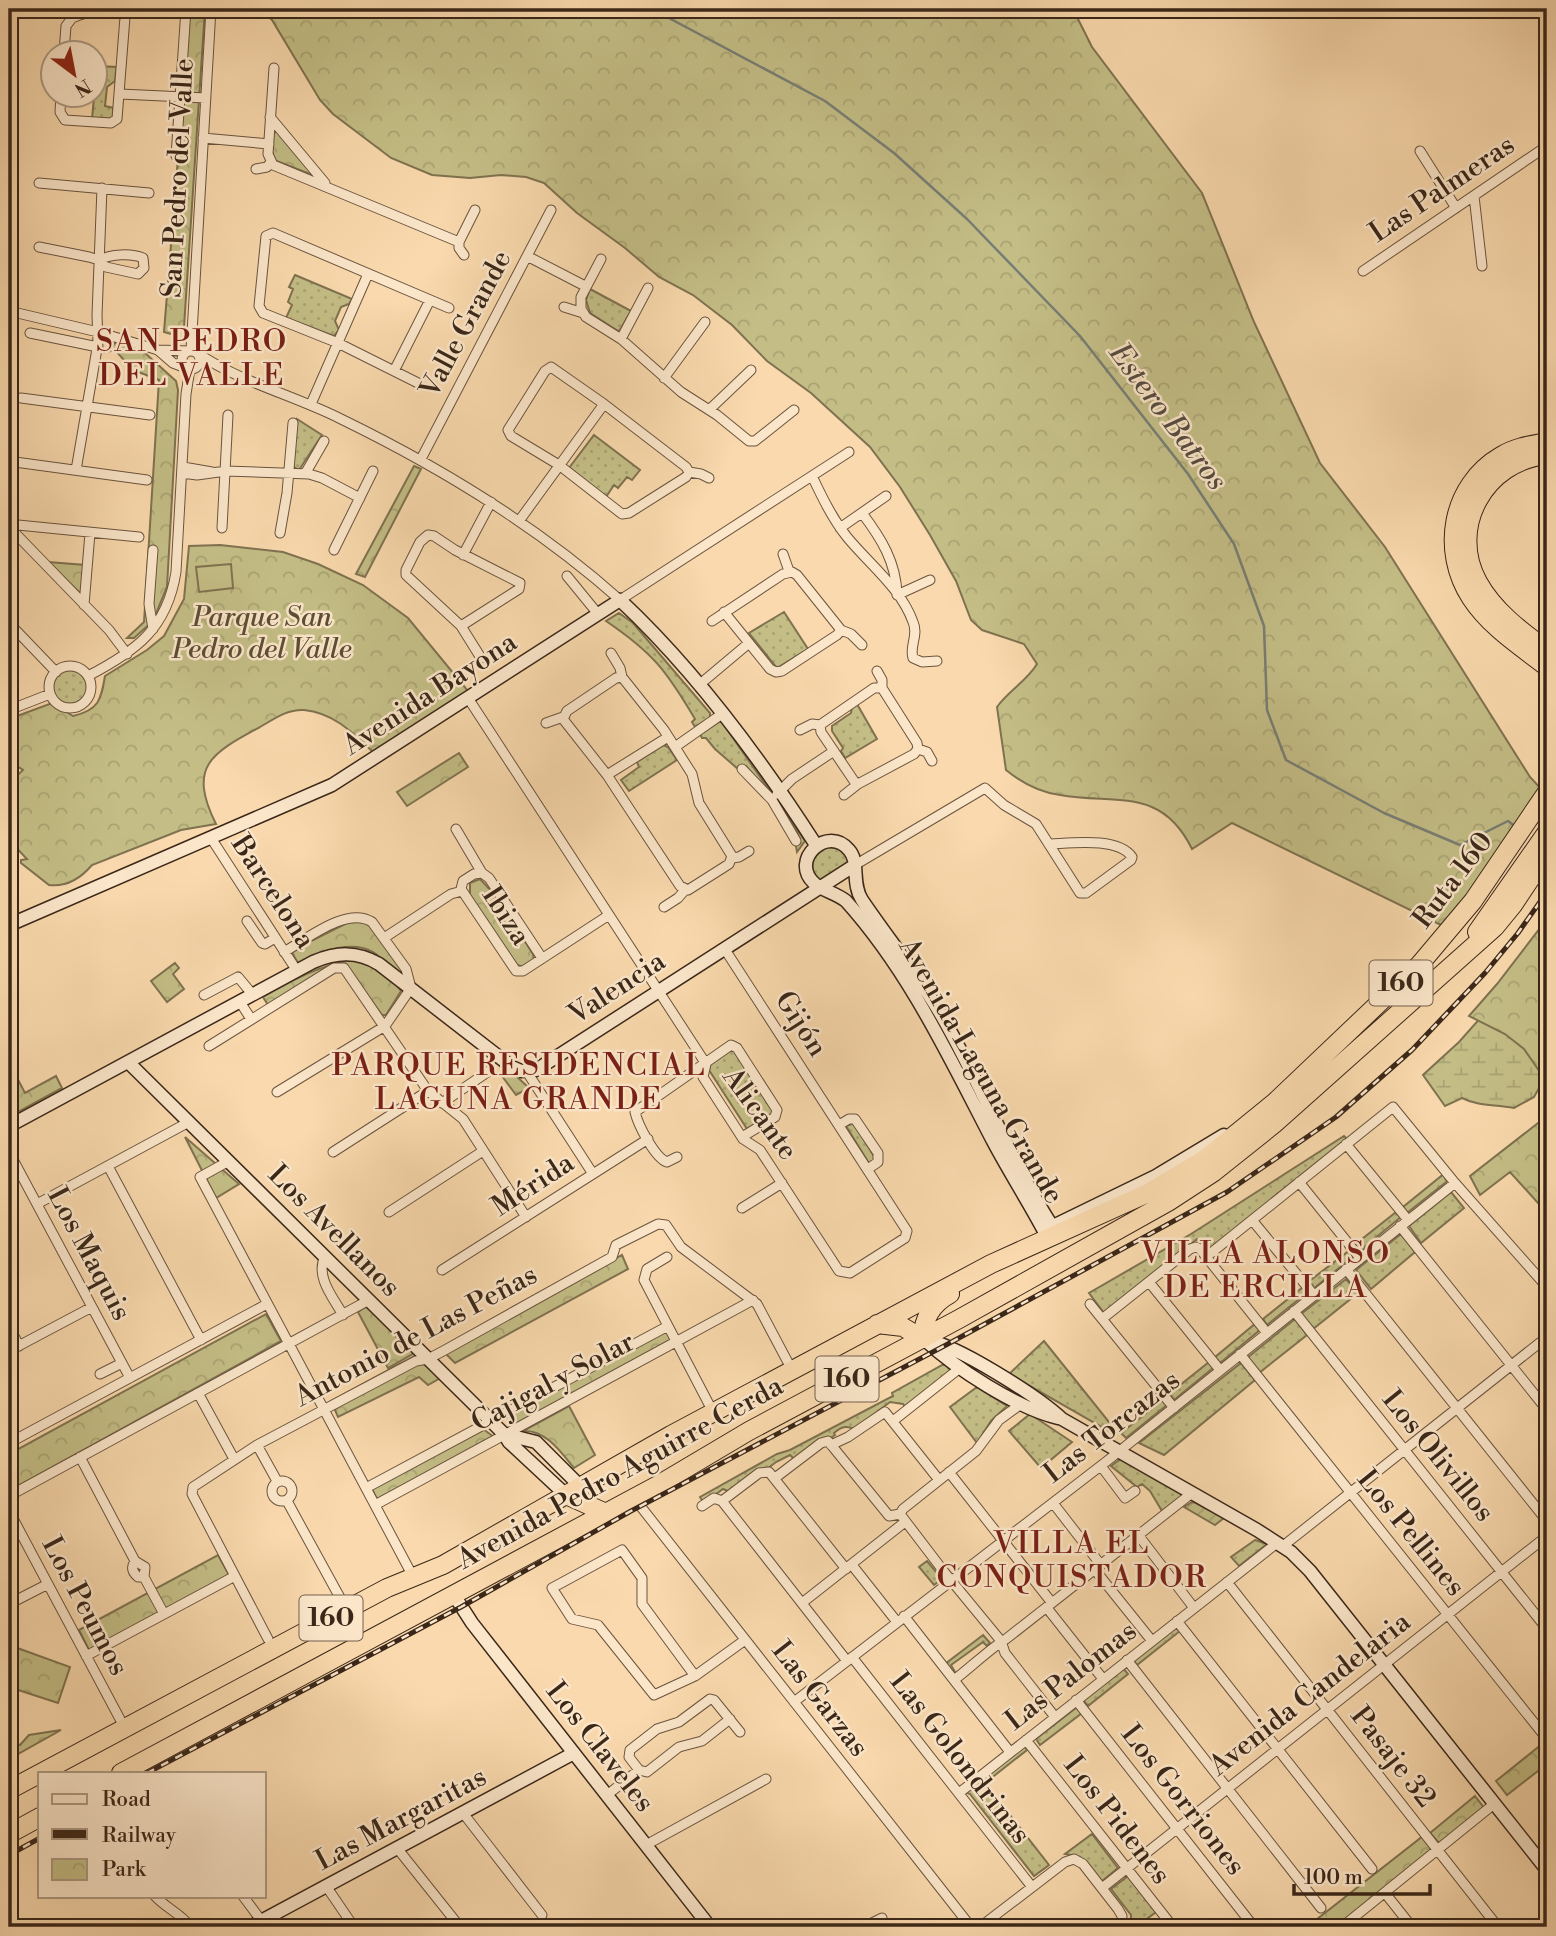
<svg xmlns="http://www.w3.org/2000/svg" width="1556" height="1936" font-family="'Libre Bodoni',serif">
	<defs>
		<pattern id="grass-dots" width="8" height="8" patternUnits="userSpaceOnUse" patternTransform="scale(1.75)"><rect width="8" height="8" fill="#c4be86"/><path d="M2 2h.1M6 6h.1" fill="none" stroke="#a9a373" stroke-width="1.8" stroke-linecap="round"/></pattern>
		<pattern id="wetland-marsh" width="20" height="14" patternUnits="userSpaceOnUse" patternTransform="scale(1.75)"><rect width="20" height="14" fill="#c4be86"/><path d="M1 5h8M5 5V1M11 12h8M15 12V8" fill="none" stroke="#a9a373"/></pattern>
		<pattern id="park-crowns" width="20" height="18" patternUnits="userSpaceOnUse" patternTransform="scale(1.75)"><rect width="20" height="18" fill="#c4be86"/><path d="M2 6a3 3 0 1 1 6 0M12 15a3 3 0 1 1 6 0" fill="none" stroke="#a9a373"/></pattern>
		<pattern id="garden-furrows" width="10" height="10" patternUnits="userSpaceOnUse" patternTransform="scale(1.75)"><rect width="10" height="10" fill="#c4be86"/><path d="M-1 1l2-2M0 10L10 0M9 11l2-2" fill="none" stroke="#a9a373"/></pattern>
	</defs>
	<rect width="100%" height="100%" fill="#f9d9ad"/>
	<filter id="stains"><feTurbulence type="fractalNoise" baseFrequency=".00286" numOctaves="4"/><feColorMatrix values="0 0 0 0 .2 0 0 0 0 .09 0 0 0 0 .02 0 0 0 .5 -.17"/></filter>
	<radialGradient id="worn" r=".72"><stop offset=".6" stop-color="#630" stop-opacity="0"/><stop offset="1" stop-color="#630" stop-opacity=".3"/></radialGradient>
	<path fill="url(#grass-dots)" stroke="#7f7250" stroke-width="2" d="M97,66L117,67L115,81L107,87L105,106L114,108L113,117L108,120L92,119Z
		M295,275L352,299L349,304L341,307L335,321L339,330L334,336L286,318L292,305L288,302L293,289L289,287Z
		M590,289L631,311L620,330L618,331L590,313L586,300Z
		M297,419L322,435L299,470L294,467L293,463Z
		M594,435L640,470L632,480L627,477L618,488L614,485L606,497L569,468Z
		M784,612L808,649L777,668L749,633Z
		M619,613L633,623L710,713V718L695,727L692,722L695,719C666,670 653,653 606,621Z
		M53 687a17 17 0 1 1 34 0a17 17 0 1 1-34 0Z
		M857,704L877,739L845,758L841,751L843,748L832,731V726L851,713L852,707Z
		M721,721L805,841L797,852L796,846L800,839C787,812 765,789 746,766L738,769L715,749L706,738H702L700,734Z
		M663,745L668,747L677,760L629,791L621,780L639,767L637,762Z
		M827,847L841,848L850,861L820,881L814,877C809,861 815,855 827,847Z
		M733,1048L772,1107V1114L747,1129L709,1070L711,1062Z
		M854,1123L875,1158L870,1165L846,1126Z
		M1344,1136L1347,1139L1208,1251L1197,1239L1104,1313L1089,1293L1191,1234Z
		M1445,1173L1450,1179L1407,1213L1403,1207Z
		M1451,1192L1464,1208L1421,1243L1409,1226Z
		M1396,1212L1401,1217L1362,1249L1357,1243Z
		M1401,1234L1415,1252L1371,1289L1356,1270Z
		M1350,1250L1354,1256L1313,1289L1308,1282Z
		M1346,1279L1358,1293L1313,1329L1301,1314Z
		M1303,1287L1308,1292L1267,1325L1263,1319Z
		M1295,1319L1307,1335L1259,1373L1247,1358Z
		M1256,1323L1261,1329L1219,1364L1214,1358Z
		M1044,1341L1117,1432L1114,1434L1009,1374Z
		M1209,1362L1213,1368L1174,1400L1169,1394Z
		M1241,1363L1255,1380L1164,1455L1139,1443Z
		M944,1364L953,1371L906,1408L903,1404L890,1402L854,1429C846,1425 841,1427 834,1433L835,1435L802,1460L796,1461L790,1455L776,1462L735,1494L723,1489L704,1503L700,1497L777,1454L790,1450L893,1396L892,1393Z
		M977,1387L1007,1406L991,1421L977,1443L950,1407Z
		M1163,1400L1167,1405L1126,1438L1121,1433Z
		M1030,1414L1072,1442L1041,1468L1009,1431Z
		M1122,1458L1184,1495L1162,1511L1150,1491L1142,1484L1137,1487L1111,1466Z
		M1255,1540L1267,1544L1239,1566L1231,1557Z
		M927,1561L942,1579L934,1585L919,1567Z
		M1176,1627L1180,1631L1137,1665L1134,1661Z
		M983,1635L990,1643L987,1646L983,1642L951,1665L955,1672L952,1673L945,1664Z
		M1123,1668L1128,1674L1088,1706L1083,1700Z
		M1077,1707L1082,1713L1040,1745L1036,1739Z
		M1024,1746L1027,1750L985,1783L1049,1865L1034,1876L970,1794L965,1792Z
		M1092,1834L1118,1868L1101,1882L1080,1857L1065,1854Z
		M1128,1876L1156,1912L1136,1927H1131V1915L1111,1889Z"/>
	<path fill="url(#wetland-marsh)" stroke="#7f7250" stroke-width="2" d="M1491,1006L1547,1074L1534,1097L1514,1108C1494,1104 1480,1107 1462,1098L1445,1106L1423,1075L1459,1042Z"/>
	<path fill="url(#park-crowns)" stroke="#7f7250" stroke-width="2" d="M190,9H205L184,327L171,334L164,332Z
		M259,9H1073L1092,47L1202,193L1254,322L1320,463L1385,547L1530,777L1543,791L1472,890L1441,925L1232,823L1192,849C1161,786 1116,805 1060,795C1039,792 1022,783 1006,770L997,707C1008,691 1027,681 1037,664L1024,644L982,630L971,620L956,581L930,535L900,487L870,447L811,393L767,361L732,325L693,295L659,277L625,248L577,213L544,183L526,177L501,175L470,178L432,175L391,158L333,114L320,100L272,20Z
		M277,131L279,132L315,176L274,160L272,149L273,134Z
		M116,342L144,352L176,381L178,390L167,587L153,621L134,638H127L144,622L159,380L133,370L115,350L106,352Z
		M414,466L421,469L365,577L356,574Z
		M220,545L283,552L318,564L363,585L408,618L468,691L375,754C354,734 335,713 304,710C287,709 274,719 260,727C212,753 187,766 216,824L181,830L92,865C81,878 66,887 49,885L21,863V860L27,859L9,840V783L23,770L9,761V719L52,703L73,716C99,710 101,700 105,676L147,650L164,636L184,599L189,546Z
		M48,562L85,565L81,594Z
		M459,753L468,767L407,806L397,792Z
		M480,879L495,895L533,954L534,960L524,967L517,965L470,896V883Z
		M1547,919V1094L1545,1092L1544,1078L1524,1049L1505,1034L1469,1016L1497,984Z
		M351,921L369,923L403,970L400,973C390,967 382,958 373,952C350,939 319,952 298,963L291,951Z
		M352,960C371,964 390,975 401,991L386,1015H382L345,965L268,1005L263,997C293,980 317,966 352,960Z
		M175,963L179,968L173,974L184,989L167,1002L151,981Z
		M9,1069L12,1075L15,1074L25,1093L56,1076L62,1088L9,1117Z
		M514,1074L529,1088L516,1095L502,1076Z
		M1547,1116V1213L1510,1172L1480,1195L1470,1176Z
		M185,1137L239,1184L216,1198Z
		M622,1255L628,1269L455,1363L446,1354Z
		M369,1305L416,1352L388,1368L358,1312Z
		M266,1314L281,1341L9,1491V1454Z
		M667,1329L672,1339L516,1424L509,1416Z
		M420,1353L442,1377L428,1385L419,1377L338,1417L331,1401Z
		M569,1406L595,1455L574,1468C561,1452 545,1429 523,1431Z
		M483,1429L494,1437L377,1499L372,1489Z
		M218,1555L229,1575L89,1650L79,1630Z
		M9,1645L70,1667L58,1703L9,1687Z
		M61,1730L9,1759V1742L20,1745L29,1735Z
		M1542,1744L1547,1751V1764L1507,1795L1496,1781Z
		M1475,1796L1485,1809L1440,1844L1430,1833Z
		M1423,1836L1432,1849L1430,1853L1337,1927H1307Z"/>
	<path fill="url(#garden-furrows)" stroke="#7f7250" stroke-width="2" d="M1192,1502L1196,1503L1224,1518L1215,1525L1184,1507Z"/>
	<path fill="#c4be86" stroke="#7f7250" stroke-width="2" d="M231,564L233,588L199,592L196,567Z"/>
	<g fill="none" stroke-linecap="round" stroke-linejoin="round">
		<path stroke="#777e75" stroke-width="2.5" d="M652,9L825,101L894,153L967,219L1080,336L1188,474L1234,544L1264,626L1267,710L1286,760L1384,813L1460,845L1508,821L1516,827"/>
		<g stroke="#6a543e" stroke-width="11">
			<path id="street" d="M274,68L268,154L273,165L459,242
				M9,82H13
				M61,94L60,112L65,120L111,123L117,119L125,17C114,5 86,12 72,18L66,26L64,52
				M120,94L206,98
				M270,117L325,183
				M203,138L269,144
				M1420,151L1456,208
				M176,156L186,9
				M256,169L267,167L271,162
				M39,183L149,193
				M1474,196L1482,266
				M39,247L89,257L99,260L106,267L138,274L144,268L143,258C131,253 111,254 99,260
				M464,255L459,248V242L475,210
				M527,256L585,286
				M601,259L581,297V309L586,317L621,339L681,392L717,415L749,441H755L794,410
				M1363,271L1547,146
				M564,307L583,313
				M9,311L98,332L158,350L189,351
				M30,333L98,347
				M621,339L648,288
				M158,350L173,363L186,368
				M191,350L211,9
				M182 360a9 9 0 1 1 18 0a9 9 0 1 1-18 0Z
				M199,354C238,381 295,396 339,418C440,467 536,525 620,600L849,452
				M394,371L430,300
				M664,378L705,322
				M418,383L338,343L263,313L259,306L266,236L273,233L449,308
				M21,398L150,415
				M311,404L368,274
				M709,410L751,370
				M421,459L551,210
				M15,462L147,480
				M183,467L212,472
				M76,470L98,343L97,315L102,188
				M689,472L686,477L629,513L622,514L559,465L511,436L508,430L545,371L551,367L604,404L686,467L689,472L701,474L709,478
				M182,473L197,475L226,471L309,474L322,478L360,498
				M305,474L324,441
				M812,476C822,497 832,518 847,537C869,564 901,588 913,622C919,635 909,646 913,658L922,662L937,661
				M862,513C881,538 896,562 897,594
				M519,521L604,404
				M222,528L228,415
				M840,528L886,496
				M280,533L287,493L293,423
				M153,550L149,604L153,629
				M334,550L373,471
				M783,554L789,571
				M463,555L491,502
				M567,576L598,614
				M897,595L930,580
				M84,605L90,533
				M724,612L770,669L776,672L782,671L837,635L841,630
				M712,621L783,574L792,572L797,575L841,630L851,634L862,645
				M9,623L56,672
				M461,626L519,589L520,583L455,550L434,536L428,535L420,542L406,570V575L461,626L481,658
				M611,653L620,668L622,677
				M127,654L109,630L12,530L18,525L139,537
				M49 687a21 21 0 1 1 42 0a21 21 0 1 1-42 0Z
				M88,676C136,651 167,629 176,572L186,394L190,369
				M622,677L664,730L692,774L699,803L732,856L729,864L688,890L680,886L607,775L563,719L567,711L616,678Z
				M699,685L749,643
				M468,698L706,1064L703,1077L743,1139L760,1150L839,1271L850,1273L905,1238L907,1231L724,948
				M9,710L50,694
				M546,723L563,717
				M800,730L812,724L820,725
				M675,747L722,714
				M918,749L927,752L932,761
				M742,769L772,800L796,841
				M607,775L668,737
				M858,784L854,781L821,732L820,725L874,688H882
				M777,794L792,779L834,751
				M844,795L858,784L914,754L918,749L917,743L882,688V680L877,671
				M456,829L482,873L489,878L542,958
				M211,838L297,971
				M732,858L739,857L749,851
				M855,865L985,788L1004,805L1036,824L1080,893H1086L1131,860L1132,857C1118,837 1072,843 1051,844
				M482,873L474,874L463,881L461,889L516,971H523L609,915
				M664,907L678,898L685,890
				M247,921L262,943L265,944L275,938
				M384,938L451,894L462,891
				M204,995L238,977L253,995
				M240,1002L251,1019
				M209,1046L334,968H344L428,1091L463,1119L526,1217
				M527,1072L593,1174
				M277,1092L385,1026L411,988L406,969L372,922C347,906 307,939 284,952
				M442,1103L489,1071
				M839,1125L849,1119H855L878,1153V1162L868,1169
				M1346,1144L1408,1220
				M9,1152L130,1378
				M333,1152L428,1091
				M677,1157L667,1162C655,1158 638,1125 635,1112L731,1045L737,1048L777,1110L775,1117L742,1137
				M229,1161L200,1177L409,1569
				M108,1166L201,1340
				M1299,1182L1360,1258
				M37,1204L189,1122
				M742,1208L782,1183
				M389,1212L483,1151
				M1252,1220L1314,1295
				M1400,1226L1547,1410
				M325,1256C315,1277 333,1297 343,1315
				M667,1257L647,1269L644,1280L713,1412
				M1206,1257L1393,1107L1455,1183L1547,1287
				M1346,1269L1547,1521
				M442,1270L648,1139
				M1149,1282L1220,1370
				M1090,1304L1174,1408
				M1294,1311L1547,1629
				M1102,1319L1190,1249L1196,1247L1200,1249L1267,1333
				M9,1326L19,1346
				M9,1351L92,1307
				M1240,1354L1547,1739
				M100,1374L122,1363
				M198,1393L234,1459
				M893,1421L960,1368
				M9,1443L267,1304
				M257,1445L277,1481
				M831,1445L848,1437L885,1412L939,1480
				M80,1457L135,1561L145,1567L144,1577L164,1614
				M1101,1466L1125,1498L1135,1491
				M949,1472L1052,1603
				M775,1478L821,1443L828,1441L889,1516L900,1514
				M272 1491a10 10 0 1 1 20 0a10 10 0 1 1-20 0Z
				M366,1488L668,1326
				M9,1496L369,1300
				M634,1498L971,1927
				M287,1501L344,1605
				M722,1501L847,1661
				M1053,1503L1101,1565
				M375,1505L753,1300
				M702,1506L714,1498L722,1501L759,1473L769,1472L846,1569
				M9,1511L121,1721
				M900,1514L945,1573L1001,1641L1005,1653L1055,1717
				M900,1514L903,1509L976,1451L999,1420L1021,1404
				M1139,1536L1194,1608
				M1283,1546L1547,1337
				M135,1561C131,1567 132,1572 138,1577H144
				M852,1565L897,1622
				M1095,1570L1152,1641
				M1227,1582L1498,1927
				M802,1603L905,1522
				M9,1604L48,1584
				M1047,1608L1103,1679
				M904,1616L1010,1752
				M1177,1621L1372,1869
				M268,1639L192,1494L193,1487L257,1445L416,1361L428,1359L445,1350L612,1257L616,1245L658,1224L666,1225L681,1247L757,1304L792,1370
				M86,1656L235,1576
				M852,1657L1032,1887
				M1127,1660L1321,1908
				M695,1676L642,1604V1578L622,1550L552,1588L572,1619L598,1625L654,1695L695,1676L745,1640
				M954,1680C965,1672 997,1643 1006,1639L1192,1493
				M1076,1700L1254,1927
				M794,1702L1107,1461L1455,1183
				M730,1719L702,1741L679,1747L647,1772L639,1770L629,1757L630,1750L657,1729L679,1722L710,1699L714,1700L740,1732
				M1026,1740L1173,1927
				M959,1793L1277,1543
				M607,1795L639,1770
				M463,1813L542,1915
				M646,1845L766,1779
				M397,1848L460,1927
				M326,1886L354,1927
				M1102,1888L1547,1536
				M1385,1893L1412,1927
				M155,1896C166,1908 181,1914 191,1927
				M243,1896L266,1927
				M864,1927L882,1918
				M980,1927L1065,1862L1074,1859L1083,1864L1118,1909L1122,1916L1121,1927
				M1342,1927L1494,1804"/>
		</g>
		<g stroke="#3a2719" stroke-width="15">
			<path id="secondary" d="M9,925L332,785L620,600C696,671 760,758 816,845
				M128,1062L504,1434L509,1442L566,1495
				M9,1126L313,962C337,952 357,951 379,964L512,1067L521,1071L536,1070L855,865
				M1045,1230L1156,1176L1224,1135
				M1044,1231C1028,1201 1010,1173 994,1143C950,1059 910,972 846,901C836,893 821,890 814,883C789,860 828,824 849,850C860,862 851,883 862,900C889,940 919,976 943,1018C982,1086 1010,1160 1052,1226
				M923,1339C956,1344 1037,1396 1062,1419L1257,1530L1291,1552L1310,1571L1547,1870
				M924,1339C956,1369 1017,1408 1058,1418
				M504,1434L536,1442L581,1487
				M454,1595L472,1623L710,1927
				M250,1927L574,1753"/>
		</g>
		<g stroke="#3a2719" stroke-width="20">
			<path id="highway" d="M1547,442C1531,445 1515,447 1501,456C1451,485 1440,551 1471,598C1490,627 1520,646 1547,667
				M1547,455C1485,461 1448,527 1478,582C1494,611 1521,631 1547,650
				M1477,932L1547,832
				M877,1324L903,1327L923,1339
				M923,1339C922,1319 933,1303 950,1294
				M566,1495L606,1513
				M121,1773L658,1485L749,1431L959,1319L1168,1202L1214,1172L1274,1124L1495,927L1513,905L1547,854
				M9,1790L387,1588L443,1565L671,1435L991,1264L1148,1193L1205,1159L1275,1102L1420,964L1473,901L1547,792
				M9,1834L40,1817"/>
		</g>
		<use href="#street" stroke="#fbe6ca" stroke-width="9"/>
		<use href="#secondary" stroke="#fbe6ca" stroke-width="12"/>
		<use href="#highway" stroke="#f9d9ad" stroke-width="18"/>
		<g stroke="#3a2719" stroke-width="5">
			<path id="rail" d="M147,1773L461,1607L631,1511L946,1345L1227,1192L1336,1117L1412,1050L1485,973L1518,933L1547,892
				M9,1855L40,1838"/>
		</g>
		<use href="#rail" stroke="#fbe6ca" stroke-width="2.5" stroke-dasharray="8" stroke-linecap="butt"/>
	</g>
	<g text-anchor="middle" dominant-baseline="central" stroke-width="5" stroke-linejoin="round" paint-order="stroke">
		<g fill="#fbe6ca" stroke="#74604e" stroke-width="2">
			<rect x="1369.5" y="960.5" width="63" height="45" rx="5"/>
			<rect x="815.5" y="1356.5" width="63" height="45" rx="5"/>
			<rect x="299.5" y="1595.5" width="63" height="45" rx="5"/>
		</g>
		<g font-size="26" font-weight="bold" fill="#3a2719">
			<text x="1401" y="983">160</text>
			<text x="847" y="1379">160</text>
			<text x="331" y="1618">160</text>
		</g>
		<g font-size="28" fill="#3a2719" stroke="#fbe6ca">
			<text transform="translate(178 178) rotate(-87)">San Pedro del Valle</text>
			<text transform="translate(1442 189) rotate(-34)">Las Palmeras</text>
			<text transform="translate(466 324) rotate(-62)">Valle Grande</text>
			<text transform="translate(430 694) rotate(-33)">Avenida Bayona</text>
			<text transform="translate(1453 880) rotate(-53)">Ruta 160</text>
			<text transform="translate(273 892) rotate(57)">Barcelona</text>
			<text transform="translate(506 916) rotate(57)">Ibiza</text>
			<text transform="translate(617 988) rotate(-33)">Valencia</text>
			<text transform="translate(801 1024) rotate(57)">Gijón</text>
			<text transform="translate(981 1071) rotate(60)">Avenida Laguna Grande</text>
			<text transform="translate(760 1114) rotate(54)">Alicante</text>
			<text transform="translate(533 1185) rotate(-33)">Mérida</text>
			<text transform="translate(334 1231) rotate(45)">Los Avellanos</text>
			<text transform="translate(89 1254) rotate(62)">Los Maquis</text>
			<text transform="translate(416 1336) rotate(-28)">Antonio de Las Peñas</text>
			<text transform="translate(553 1382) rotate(-28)">Cajigal y Solar</text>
			<text transform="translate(1112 1427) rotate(-38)">Las Torcazas</text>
			<text transform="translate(1438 1456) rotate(51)">Los Olivillos</text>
			<text transform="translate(620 1473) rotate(-29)">Avenida Pedro Aguirre Cerda</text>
			<text transform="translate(1411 1533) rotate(51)">Los Pellines</text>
			<text transform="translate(85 1606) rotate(62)">Los Peumos</text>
			<text transform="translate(1071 1676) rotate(-38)">Las Palomas</text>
			<text transform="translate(1310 1694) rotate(-38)">Avenida Candelaria</text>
			<text transform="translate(820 1699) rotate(52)">Las Garzas</text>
			<text transform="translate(600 1747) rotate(52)">Los Claveles</text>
			<text transform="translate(1393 1757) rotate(52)">Pasaje 32</text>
			<text transform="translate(960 1758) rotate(52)">Las Golondrinas</text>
			<text transform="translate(1183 1800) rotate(52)">Los Gorriones</text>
			<text transform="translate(401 1819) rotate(-28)">Las Margaritas</text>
			<text transform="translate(1117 1820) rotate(52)">Los Pidenes</text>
		</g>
		<g font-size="28" font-style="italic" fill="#5c4d34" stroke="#fbe6ca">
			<text x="262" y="617">Parque San<tspan x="262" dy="32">Pedro del Valle</tspan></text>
		</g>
		<g font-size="30" letter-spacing="2" fill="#7a1f14" stroke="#fbe6ca">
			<text x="192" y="342">SAN PEDRO<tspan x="192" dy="34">DEL VALLE</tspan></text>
			<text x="519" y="1066">PARQUE RESIDENCIAL<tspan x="519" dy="34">LAGUNA GRANDE</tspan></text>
			<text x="1266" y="1254">VILLA ALONSO<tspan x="1266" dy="34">DE ERCILLA</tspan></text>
			<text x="1072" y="1544">VILLA EL<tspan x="1072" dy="34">CONQUISTADOR</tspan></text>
		</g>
		<g font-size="30" font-style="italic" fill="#544b40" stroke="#fbe6ca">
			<text transform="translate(1168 417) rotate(53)">Estero Batros</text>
		</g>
	</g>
	<rect width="1556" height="1936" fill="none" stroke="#f9d9ad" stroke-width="35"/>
	<rect x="10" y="10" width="1535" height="1915" fill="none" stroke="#3a2719" stroke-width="3.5"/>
	<rect x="18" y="18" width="1521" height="1901" fill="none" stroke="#3a2719" stroke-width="2"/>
	<rect x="38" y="1772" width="228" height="126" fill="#fbe6ca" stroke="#ae9a83" stroke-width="2"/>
	<rect x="52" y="1794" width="35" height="10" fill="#fbe6ca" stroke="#ae9a83" stroke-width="2"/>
	<text x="102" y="1806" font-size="21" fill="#3a2719">Road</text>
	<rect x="52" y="1829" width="35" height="10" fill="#3a2719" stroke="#ae9a83" stroke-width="2"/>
	<text x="102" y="1842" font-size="21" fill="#3a2719">Railway</text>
	<rect x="52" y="1859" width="35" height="21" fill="url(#park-crowns)" stroke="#ae9a83" stroke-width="2"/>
	<text x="102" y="1876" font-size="21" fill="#3a2719">Park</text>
	<g transform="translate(74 74) rotate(148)"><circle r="33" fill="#fbe6ca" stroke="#ae9a83" stroke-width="2"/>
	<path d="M0-5L12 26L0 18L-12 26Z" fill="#8f2418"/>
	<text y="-10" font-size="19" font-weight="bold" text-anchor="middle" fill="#3a2719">N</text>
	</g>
	<path d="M1294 1884v10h136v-10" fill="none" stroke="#3a2719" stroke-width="3.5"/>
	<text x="1304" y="1884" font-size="21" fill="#3a2719" stroke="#fbe6ca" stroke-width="5" paint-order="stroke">100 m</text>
	<rect width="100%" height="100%" filter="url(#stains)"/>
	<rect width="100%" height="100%" fill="url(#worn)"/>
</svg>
